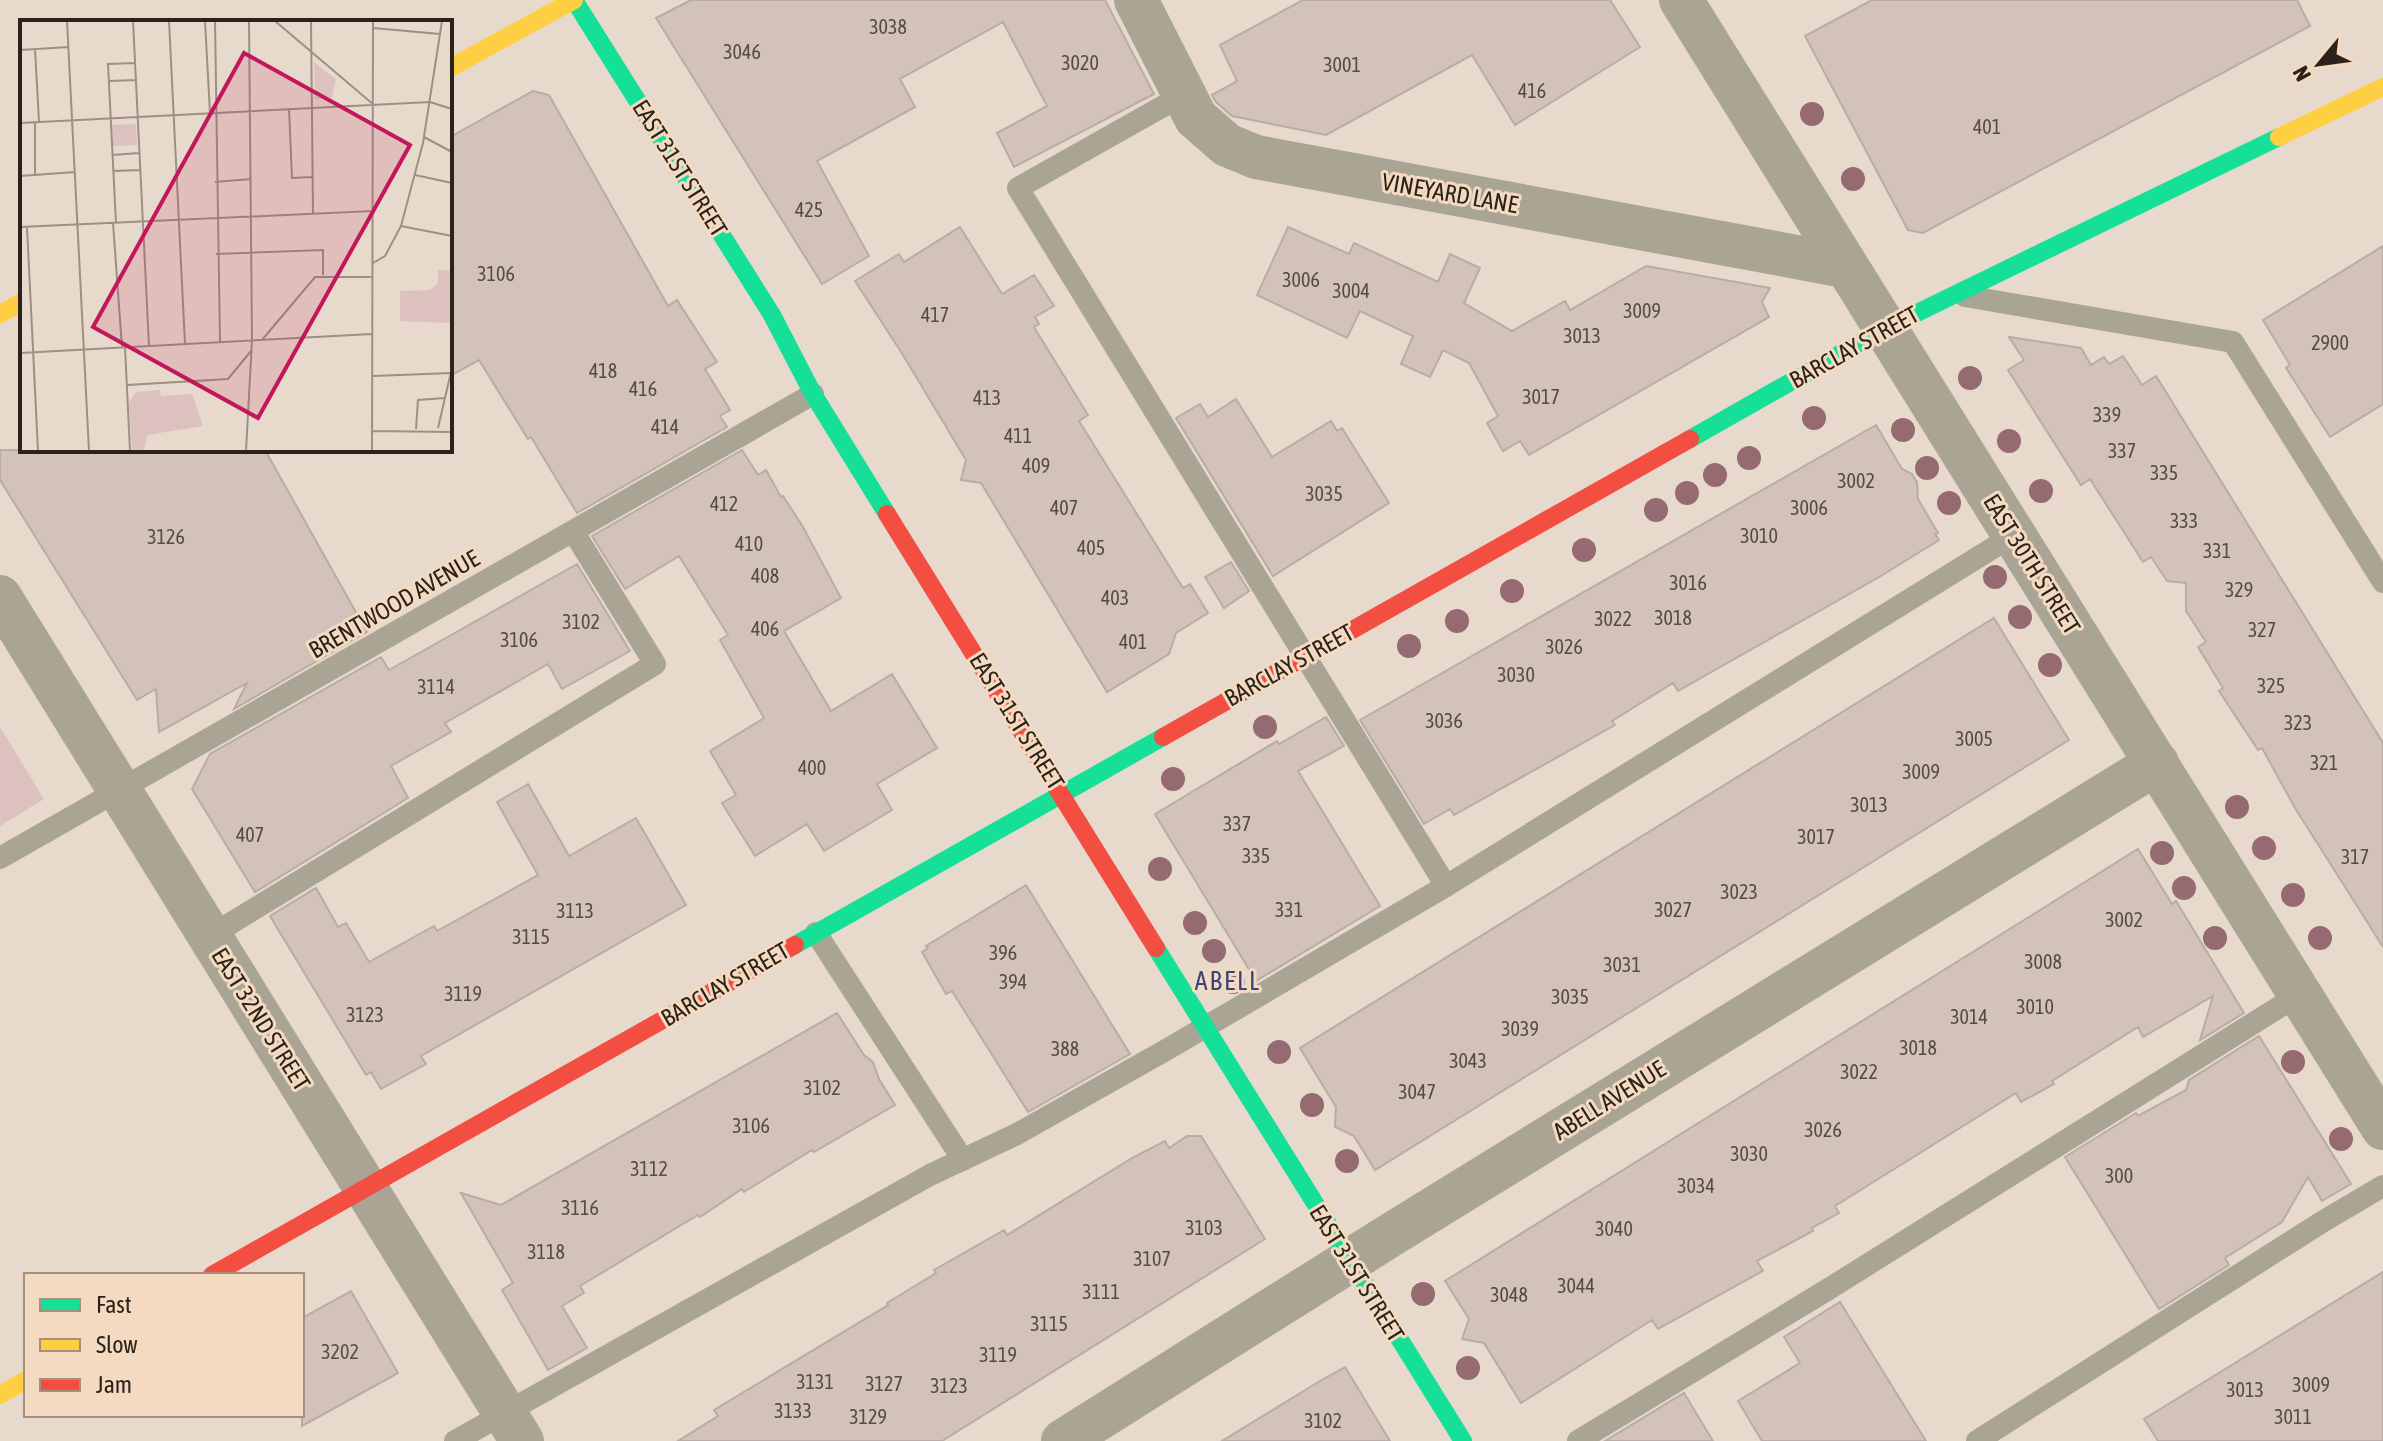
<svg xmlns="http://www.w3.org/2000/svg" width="2383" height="1441" font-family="'Asap Condensed',sans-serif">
	<rect width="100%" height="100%" fill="#e7dacc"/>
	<path fill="#ddc1bf" d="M0,727L44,799L0,826Z"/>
	<path fill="#d3c2b9" stroke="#b8aca4" stroke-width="2" d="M691,0H1105L1154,94L1014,167L997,133L1047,106L1003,22L900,79L915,107L817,161L869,256L822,284L656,18Z
		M1303,0H1610L1640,47L1515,125L1472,55L1326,135L1232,116L1216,102L1212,95L1237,81L1220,45Z
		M1872,0H2297L2310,26L1923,233L1908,230L1805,36Z
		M533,91L549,95L668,306L677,300L717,362L705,369L730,410L720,416L727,427L577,513L531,437L528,439L479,360L450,376V137Z
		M960,227L1002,294L1034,275L1054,306L1035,317L1039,324L1034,327L1088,415L1079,421L1183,588L1190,584L1208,613L1176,633L1169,654L1107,692L981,483L961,480L966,460L903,355L855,281L899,254L904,262Z
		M1288,227L1349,254L1354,243L1438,282L1450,254L1480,268L1464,303L1512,331L1565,301L1570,310L1646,266L1770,288L1762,302L1769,317L1529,455L1520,441L1503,451L1487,423L1498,416L1469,363L1443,350L1430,377L1401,364L1413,336L1360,311L1347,338L1257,295Z
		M2383,246V404L2330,437L2286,368L2290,365L2263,320Z
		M2009,337L2081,348L2091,365L2104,357L2109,364L2123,356L2142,385L2156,376L2383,743V947L2295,808L2262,748L2258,750L2219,691L2223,688L2198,647L2206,642L2186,611V583L2167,581L2151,557L2143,562L2090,479L2081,485L2008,370L2024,360Z
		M1236,399L1272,457L1331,421L1337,431L1342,428L1389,503L1273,576L1176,418L1200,404L1208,417Z
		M1876,425L1902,469L1912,474L1917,482L1918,499L1938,533L1935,534L1939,540L1881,576L1678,691L1673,683L1612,721L1615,725L1454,815L1450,809L1424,824L1360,720Z
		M0,450H265L367,632L234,709L247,683L159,732L156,689L137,700L0,480Z
		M742,450L758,475L766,470L781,497L783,496L803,527L841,598L784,631L831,711L892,674L937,748L877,784L892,810L824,851L807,824L755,856L722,803L736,795L710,751L764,718L720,640L728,635L679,556L625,589L592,536Z
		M1231,562L1249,591L1224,608L1205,577Z
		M577,564L630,651L562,689L548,664L445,723L451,732L391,766L408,798L255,892L192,789L210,754L381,657L389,670Z
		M1994,618L2069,740L1375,1170L1354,1136L1335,1127L1336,1107L1300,1048Z
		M1326,717L1344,746L1298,771L1380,906L1256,981L1155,814L1277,741L1279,744Z
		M528,784L569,856L636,818L686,905L421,1056L426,1064L381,1089L371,1072L366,1075L270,916L316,888L338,927L346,923L369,962L434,926L437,931L538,875L497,802Z
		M2138,849L2172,904L2176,901L2244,1013L2200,1040L2213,996L2143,1037L2138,1027L2052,1081L2054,1084L2021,1102L2016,1093L1835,1206L1839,1213L1812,1228L1813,1231L1757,1261L1763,1271L1658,1329L1652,1320L1521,1403L1484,1343L1462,1339L1469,1319L1445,1281Z
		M1026,885L1130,1054L1028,1112L952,991L946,994L922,952L928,948L926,946Z
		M837,1013L864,1055L873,1062L879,1079L895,1105L814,1152L812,1150L744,1192L742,1189L700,1217L698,1215L580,1286L584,1293L562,1306L587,1348L548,1370L502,1290L513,1283L461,1193L501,1205Z
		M2259,1036L2351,1184L2322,1201L2308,1177L2282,1222L2225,1258L2229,1265L2159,1309L2065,1157L2136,1113L2138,1116L2186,1090L2189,1080Z
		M1187,1136H1201L1265,1239L942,1441H678L718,1416L714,1410L888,1305L887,1303L936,1273L934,1270L1004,1230L1007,1235L1132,1158L1165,1141L1169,1148Z
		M2383,1272V1441H2158L2144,1419Z
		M351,1291L398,1373L302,1426V1318Z
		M1840,1302L1926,1441H1762L1738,1401L1800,1363L1784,1337Z
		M1345,1367L1390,1441H1222L1320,1381Z
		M1684,1393L1713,1441H1605Z"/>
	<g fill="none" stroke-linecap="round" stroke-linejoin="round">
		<path stroke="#aaa495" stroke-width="22" d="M1183,95L1018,188L1446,886
			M1965,296L2233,342L2383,582
			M0,858L813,394
			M816,933L963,1160
			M210,936L655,664L573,531
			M455,1441L930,1175L1017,1134L1166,1050L1446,886L2014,535
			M1578,1441L1827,1290L2300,994
			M1977,1441L2322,1222L2383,1186"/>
		<path stroke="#aaa495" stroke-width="44" d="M1136,0L1196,118L1227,145L1256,157L1845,266
			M1681,0L2383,1128
			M0,597L522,1441
			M1063,1441L1389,1236L2157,763"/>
		<path stroke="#16e098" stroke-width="18" d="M574,0L772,315L813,394L887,514
			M1690,439L1884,329L2279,137
			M795,945L1163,737
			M1156,948L1463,1441"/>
		<path stroke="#ffcf43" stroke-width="18" d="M450,68L574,0
			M2279,137L2383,87
			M0,314L22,302
			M0,1395L26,1380"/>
		<path stroke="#f24e42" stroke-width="18" d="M887,514L1156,948
			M1163,737L1690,439
			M212,1275L795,945"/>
	</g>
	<g fill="#956a70">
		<circle cx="1812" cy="114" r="12"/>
		<circle cx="1853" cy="179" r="12"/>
		<circle cx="1970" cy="378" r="12"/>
		<circle cx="1814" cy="418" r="12"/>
		<circle cx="1903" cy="430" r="12"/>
		<circle cx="2009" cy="441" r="12"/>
		<circle cx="1749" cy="458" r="12"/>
		<circle cx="1927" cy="468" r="12"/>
		<circle cx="1715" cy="475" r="12"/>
		<circle cx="2041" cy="491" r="12"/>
		<circle cx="1687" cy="493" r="12"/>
		<circle cx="1949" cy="503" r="12"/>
		<circle cx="1656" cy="510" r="12"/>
		<circle cx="1584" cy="550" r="12"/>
		<circle cx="1995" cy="577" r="12"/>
		<circle cx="1512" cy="591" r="12"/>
		<circle cx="2020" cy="617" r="12"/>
		<circle cx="1457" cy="621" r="12"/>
		<circle cx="1409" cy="646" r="12"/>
		<circle cx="2050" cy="665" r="12"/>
		<circle cx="1265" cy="727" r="12"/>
		<circle cx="1173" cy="779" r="12"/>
		<circle cx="2237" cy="807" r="12"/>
		<circle cx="2264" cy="848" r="12"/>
		<circle cx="2162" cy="853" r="12"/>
		<circle cx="1160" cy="869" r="12"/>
		<circle cx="2184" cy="888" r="12"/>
		<circle cx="2293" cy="895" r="12"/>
		<circle cx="1195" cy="923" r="12"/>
		<circle cx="2215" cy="938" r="12"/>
		<circle cx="2320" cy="938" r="12"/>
		<circle cx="1214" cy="951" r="12"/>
		<circle cx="1233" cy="982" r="12"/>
		<circle cx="1279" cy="1052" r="12"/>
		<circle cx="2293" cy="1062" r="12"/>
		<circle cx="1312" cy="1105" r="12"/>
		<circle cx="2341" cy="1139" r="12"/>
		<circle cx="1347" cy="1161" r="12"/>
		<circle cx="1423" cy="1294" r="12"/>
		<circle cx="1468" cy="1368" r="12"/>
	</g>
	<g text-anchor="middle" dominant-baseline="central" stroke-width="6" stroke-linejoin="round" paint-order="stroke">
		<g font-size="20" fill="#564b42">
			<text x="888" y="26">3038</text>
			<text x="742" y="51">3046</text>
			<text x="1080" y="62">3020</text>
			<text x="1342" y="64">3001</text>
			<text x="1532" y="90">416</text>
			<text x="1987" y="126">401</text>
			<text x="809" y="209">425</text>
			<text x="496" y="273">3106</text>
			<text x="1301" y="279">3006</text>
			<text x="1351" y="290">3004</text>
			<text x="1642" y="310">3009</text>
			<text x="935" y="314">417</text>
			<text x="1582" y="335">3013</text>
			<text x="2330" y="342">2900</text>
			<text x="603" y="370">418</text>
			<text x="643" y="388">416</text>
			<text x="1541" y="396">3017</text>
			<text x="987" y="397">413</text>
			<text x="2107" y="414">339</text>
			<text x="665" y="426">414</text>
			<text x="1018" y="435">411</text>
			<text x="2122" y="450">337</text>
			<text x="1036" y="465">409</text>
			<text x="2164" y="472">335</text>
			<text x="1856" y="480">3002</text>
			<text x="1324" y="493">3035</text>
			<text x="724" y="503">412</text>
			<text x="1064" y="507">407</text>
			<text x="1809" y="507">3006</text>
			<text x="2184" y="520">333</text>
			<text x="1759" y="535">3010</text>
			<text x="166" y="536">3126</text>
			<text x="749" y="543">410</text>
			<text x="1091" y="547">405</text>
			<text x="2217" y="550">331</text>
			<text x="765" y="575">408</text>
			<text x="1688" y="582">3016</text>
			<text x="2239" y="589">329</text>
			<text x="1115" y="597">403</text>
			<text x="1673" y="617">3018</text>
			<text x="1613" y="618">3022</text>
			<text x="581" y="621">3102</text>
			<text x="765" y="628">406</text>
			<text x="2262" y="629">327</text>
			<text x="519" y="639">3106</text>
			<text x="1133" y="641">401</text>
			<text x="1564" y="646">3026</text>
			<text x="1516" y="674">3030</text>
			<text x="2271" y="685">325</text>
			<text x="436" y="686">3114</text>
			<text x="1444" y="720">3036</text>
			<text x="2298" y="722">323</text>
			<text x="1974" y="738">3005</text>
			<text x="2324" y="762">321</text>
			<text x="812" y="767">400</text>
			<text x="1921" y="771">3009</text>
			<text x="1869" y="804">3013</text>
			<text x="1237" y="823">337</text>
			<text x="250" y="834">407</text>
			<text x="1816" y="836">3017</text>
			<text x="1256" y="855">335</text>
			<text x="2355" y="856">317</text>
			<text x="1739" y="891">3023</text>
			<text x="1289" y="909">331</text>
			<text x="1673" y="909">3027</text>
			<text x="575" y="910">3113</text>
			<text x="2124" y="919">3002</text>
			<text x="531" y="936">3115</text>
			<text x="1003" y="952">396</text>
			<text x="2043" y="961">3008</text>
			<text x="1622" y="964">3031</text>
			<text x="1013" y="981">394</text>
			<text x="463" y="993">3119</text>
			<text x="1570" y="996">3035</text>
			<text x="2035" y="1006">3010</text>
			<text x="365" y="1014">3123</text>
			<text x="1969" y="1016">3014</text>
			<text x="1520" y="1028">3039</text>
			<text x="1918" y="1047">3018</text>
			<text x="1065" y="1048">388</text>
			<text x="1468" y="1060">3043</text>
			<text x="1859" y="1071">3022</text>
			<text x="822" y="1087">3102</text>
			<text x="1417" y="1091">3047</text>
			<text x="751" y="1125">3106</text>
			<text x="1823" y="1129">3026</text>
			<text x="1749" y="1153">3030</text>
			<text x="649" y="1168">3112</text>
			<text x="2119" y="1175">300</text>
			<text x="1696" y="1185">3034</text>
			<text x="580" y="1207">3116</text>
			<text x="1204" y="1227">3103</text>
			<text x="1614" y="1228">3040</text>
			<text x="546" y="1251">3118</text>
			<text x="1152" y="1258">3107</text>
			<text x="1576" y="1285">3044</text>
			<text x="1101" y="1291">3111</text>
			<text x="1509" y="1294">3048</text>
			<text x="1049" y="1323">3115</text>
			<text x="340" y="1351">3202</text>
			<text x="998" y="1354">3119</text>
			<text x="815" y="1381">3131</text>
			<text x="884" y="1383">3127</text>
			<text x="2311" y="1384">3009</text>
			<text x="949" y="1385">3123</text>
			<text x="2245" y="1389">3013</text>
			<text x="793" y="1410">3133</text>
			<text x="868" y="1416">3129</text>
			<text x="2293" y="1416">3011</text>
			<text x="1323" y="1420">3102</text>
		</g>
		<g font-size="24" fill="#2b2219" stroke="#f3dac0">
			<text transform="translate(680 168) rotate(58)">EAST 31ST STREET</text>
			<text transform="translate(1450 193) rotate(10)">VINEYARD LANE</text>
			<text transform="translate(1854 347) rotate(-29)">BARCLAY STREET</text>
			<text transform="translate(2032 564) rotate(58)">EAST 30TH STREET</text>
			<text transform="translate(394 604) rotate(-30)">BRENTWOOD AVENUE</text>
			<text transform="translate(1289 665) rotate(-29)">BARCLAY STREET</text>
			<text transform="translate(1017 721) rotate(58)">EAST 31ST STREET</text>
			<text transform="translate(725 984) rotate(-30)">BARCLAY STREET</text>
			<text transform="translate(261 1019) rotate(58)">EAST 32ND STREET</text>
			<text transform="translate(1609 1100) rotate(-32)">ABELL AVENUE</text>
			<text transform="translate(1357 1273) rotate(58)">EAST 31ST STREET</text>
		</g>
		<g font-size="26" letter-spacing="2" fill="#394580" stroke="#f3dac0">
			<text x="1228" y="981">ABELL</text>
		</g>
	</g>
	<g transform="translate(20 20)">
		<rect width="432" height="432" fill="#e7dacc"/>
		<path d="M294,42L316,59L312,78L295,79ZM116,104L117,125L93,126L92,105ZM418,250L432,251V303L380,301V271L410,270L418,263ZM140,370L141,376L172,374L183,406L127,415L124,431H112L109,382L116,372Z" fill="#ddc1bf"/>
		<path fill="none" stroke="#9c9084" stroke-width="2" d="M47,1L69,431M113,1L129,326M149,1L165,324M185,1L190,93M195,1L200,322M255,1L354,85M291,1L293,193M353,8L420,14M15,29L19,102M0,30L49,27M89,61L116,60M269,89L272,158L292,157M15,102V155M0,103L410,82L432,89M404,117L432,132M92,135L119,133M93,151L120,150M395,155L432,163M0,156L55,152M195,162L231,159M93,203L102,327M96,203L88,44L115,43M381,206L432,216M0,207L353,191M7,207L18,431M196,234L303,230V255M353,243L365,236L381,206L403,123L422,1M242,320L295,257H353M105,327L110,431M0,333L352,314M353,356L432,353M107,365L208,359L231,331M418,408L431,352M396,409L398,380L425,378M353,411L432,412M226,431L232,320L229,1M352,431L353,1"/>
		<path fill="#c2185b" fill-opacity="0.15" stroke="#c2185b" stroke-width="4" d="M224,33L390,125L238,398L73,307Z"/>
		<rect width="432" height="432" fill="none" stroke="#2b2219" stroke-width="4"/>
	</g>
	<rect x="24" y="1273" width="280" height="144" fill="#f3dac0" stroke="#a3907d" stroke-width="2"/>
	<rect x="40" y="1299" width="40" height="12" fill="#16e098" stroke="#a3907d" stroke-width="2"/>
	<text x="96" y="1313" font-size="24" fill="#2b2219">Fast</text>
	<rect x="40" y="1339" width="40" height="12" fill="#ffcf43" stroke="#a3907d" stroke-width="2"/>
	<text x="96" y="1353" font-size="24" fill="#2b2219">Slow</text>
	<rect x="40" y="1379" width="40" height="12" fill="#f24e42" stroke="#a3907d" stroke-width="2"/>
	<text x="96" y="1393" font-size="24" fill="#2b2219">Jam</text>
	<g transform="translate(2319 64) rotate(241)" stroke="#f3dac0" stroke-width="6" paint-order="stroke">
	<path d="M0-6L14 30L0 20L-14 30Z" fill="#2b2219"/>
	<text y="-12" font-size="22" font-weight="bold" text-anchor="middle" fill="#2b2219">N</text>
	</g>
</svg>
